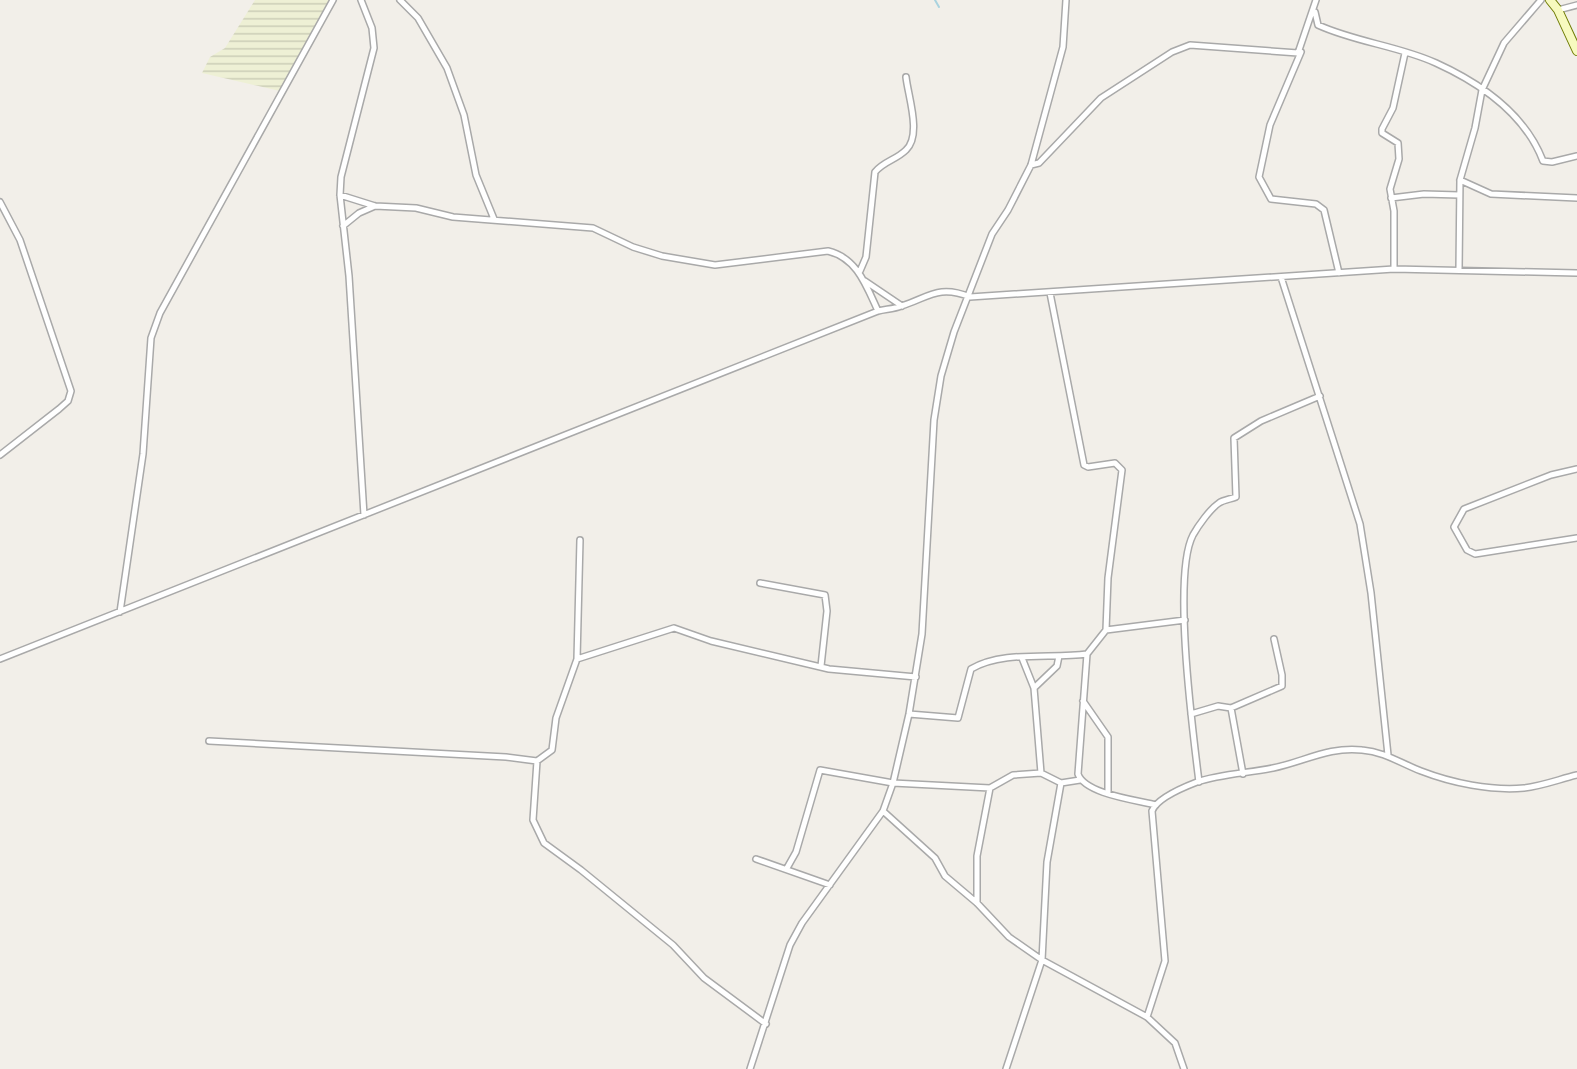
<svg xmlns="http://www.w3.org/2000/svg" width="1577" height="1069" font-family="'Noto Sans',sans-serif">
	<defs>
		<pattern id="farmland-rules" width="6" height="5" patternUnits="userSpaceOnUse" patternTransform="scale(1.5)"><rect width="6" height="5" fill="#eef0d5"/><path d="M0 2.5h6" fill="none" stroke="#ccceb7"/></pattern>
	</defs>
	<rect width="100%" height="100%" fill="#f2efe9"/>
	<path fill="url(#farmland-rules)" d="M255,0H333L280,91L202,73L210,57L225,48Z"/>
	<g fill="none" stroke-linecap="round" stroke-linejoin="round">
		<path stroke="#aad3df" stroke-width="2" d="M935,0L939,7"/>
		<g stroke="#a9a9a9" stroke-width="8">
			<path id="street" d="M361,0L372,28L374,48L341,177L340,195L349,276L364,515
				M400,0L418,18L447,68L464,115L476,175L494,219
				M1558,10L1577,5
				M1315,12L1318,25C1355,42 1399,46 1436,63C1480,83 1525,114 1543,161L1552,162L1577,156
				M1301,52L1270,125L1259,177L1271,199L1316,204L1324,210L1339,273
				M1031,165L1039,163L1101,98L1172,52L1190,45L1298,53L1316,0
				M1460,180L1491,194L1577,198
				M340,195L375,206L416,208L453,217L593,228L633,247L662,256L715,265L828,251C857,258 866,285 878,311
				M1391,198L1424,194L1459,195
				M0,202L20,240L71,391L68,401L59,409L0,455
				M343,226L359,213L375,206
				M1394,269V211L1390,189L1399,159L1398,143L1382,133V129L1393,108L1405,53
				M1459,270L1460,180L1475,128L1482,90L1504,43L1541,0
				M860,271L866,257L875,172C884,161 896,160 906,150C922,135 908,96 906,77
				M1281,277L1360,524L1371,593L1388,755
				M865,281L902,306
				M1050,293L1084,465L1088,467L1115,463L1122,470L1108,578L1106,630L1087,654L1078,774C1085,794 1136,800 1156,805
				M1577,469L1551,475L1464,509L1454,527L1467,550L1475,554L1577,538
				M580,540L577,659L556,718L552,750L537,761L533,820L544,843L581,870L673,945L704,978L766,1024
				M760,583L825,595L827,611L821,666
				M120,612L143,454L151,338L160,313L333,0
				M1106,630L1185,620
				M1022,658L1034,688L1041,773
				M0,659L878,311C886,309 894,309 901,306C928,298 938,284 970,297L1394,269L1577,273
				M577,659L674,628L711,641L829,669L916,677
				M1034,688L1057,666L1059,656
				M1083,701L1108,737V793
				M1231,708L1243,774
				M909,714L958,718L971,669C1003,650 1051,659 1087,654
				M1191,714L1218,706L1231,708L1282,686V675L1274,639
				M209,741L506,757L537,761
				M1199,782C1193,733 1172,575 1193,535C1198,526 1210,509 1219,503C1223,500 1231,499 1236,497L1234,438L1261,421L1320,396
				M883,811L935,858L945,876L977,903L1009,937L1042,960L1147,1017L1175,1043L1184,1069
				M756,859L830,885
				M787,868L796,852L820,770L893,783L990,788L1013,775L1041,773L1061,783L1080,780
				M977,903V856L990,788
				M1147,1017L1165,961L1152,811C1157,798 1184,787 1197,782C1220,774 1249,773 1273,768C1303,762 1330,746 1362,750C1385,752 1400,763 1421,771C1452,783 1491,791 1524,788C1542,786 1560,779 1577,775
				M750,1069L790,945L802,923L883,811L893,783L909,714L922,634L934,420L941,376L954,332L992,234L1008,210L1031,165L1063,47L1066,0
				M1006,1069L1042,960L1047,862L1061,783"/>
		</g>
		<g stroke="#707d05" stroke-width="10">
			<path id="secondary" d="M1550,0L1558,10L1577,51"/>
		</g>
		<use href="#street" stroke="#fff" stroke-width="5"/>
		<use href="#secondary" stroke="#f7fabf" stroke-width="8"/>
	</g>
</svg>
